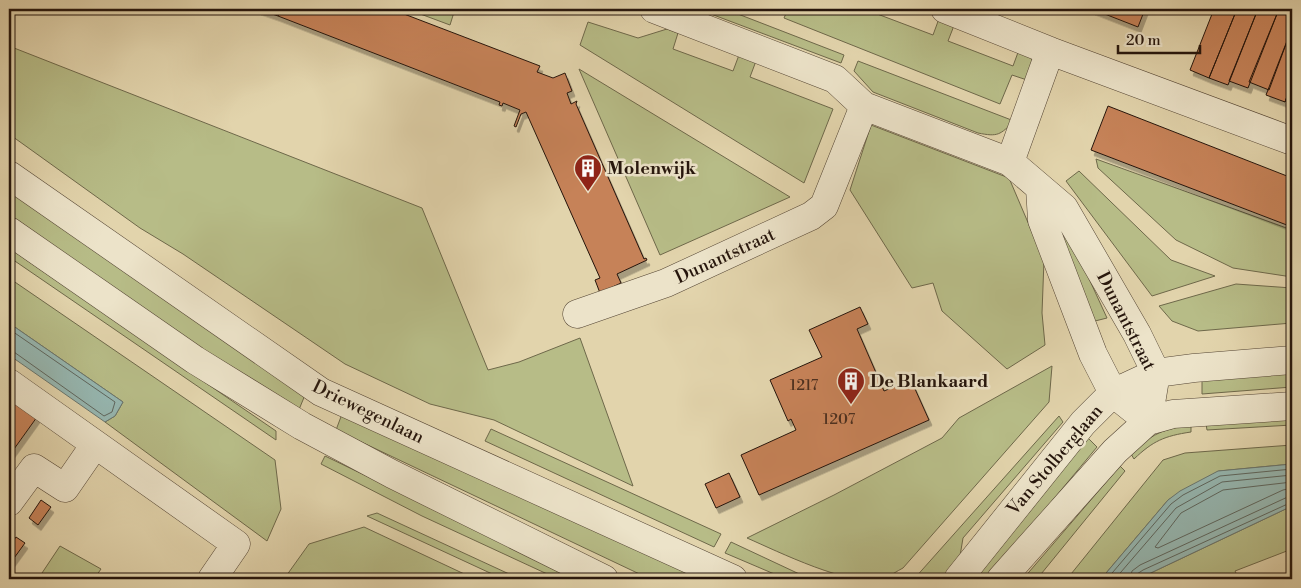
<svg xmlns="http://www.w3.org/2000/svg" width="1301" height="588" font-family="'Libre Bodoni',serif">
	<defs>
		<filter id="shadow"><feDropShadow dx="3" dy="5.5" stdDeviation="0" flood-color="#0004"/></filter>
	</defs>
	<rect width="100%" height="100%" fill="#e2d4ac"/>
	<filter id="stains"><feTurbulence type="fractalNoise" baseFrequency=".004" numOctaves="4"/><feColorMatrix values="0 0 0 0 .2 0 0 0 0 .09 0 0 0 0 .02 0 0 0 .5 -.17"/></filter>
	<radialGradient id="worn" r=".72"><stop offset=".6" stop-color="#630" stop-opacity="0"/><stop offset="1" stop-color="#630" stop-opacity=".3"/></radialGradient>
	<path fill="#b7bc87" stroke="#6e684a" d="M407,9H455L450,25Z
		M704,9H725L844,55L841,63L703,11Z
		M788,9H864L933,35L940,16L955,23L948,41L1013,66L1020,47L1031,55L1034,72L1030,81L1012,75L1000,104L784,18Z
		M588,22L638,38L667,29L678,33L673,49L733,71L739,55L756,61L750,77L833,109L804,183L580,45Z
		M9,46L422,208L488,370L519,362L580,338L633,486L494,420L430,404L345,364L183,254L140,228L9,134Z
		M858,61L1014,121C1000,135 998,137 978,133L873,92L854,71Z
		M579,69L790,197L660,255Z
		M871,125L1009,178L1044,260L1042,313L1045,345L1007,369L942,311L933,283L912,288L850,190Z
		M1096,159L1292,230V277L1233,268L1176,240L1098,168Z
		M1079,171L1171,260L1215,276L1152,296L1066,181Z
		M9,186L305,395L298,412L155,318L9,214Z
		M1058,211L1107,318L1095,321L1048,215Z
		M9,248L276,431V440L9,257Z
		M9,278L275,460L281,509L267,541L105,422L115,416L123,402L9,323Z
		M1236,284L1292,288V323L1198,331L1172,321L1159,306Z
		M1052,366L1049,402L903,568C897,571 890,576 883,579C851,588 777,551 747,538L834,495L942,438L959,418Z
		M1292,372V387L1202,394V379Z
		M342,414L702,579H650L336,430Z
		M1059,416L1063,422L963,538L959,562L944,579H914Z
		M1292,416V425L1207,430L1206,424Z
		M1191,425V432C1164,436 1153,441 1134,459L1131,454C1151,434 1163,429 1191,425Z
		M491,429L721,534L714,547L485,441Z
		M1086,436L1097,447L987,579H971Z
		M1292,445V464L1219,471L1168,500L1101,579H1067L1163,460L1185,453Z
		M325,456L580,579H558L422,516L321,464Z
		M1120,466L1125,471L1037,579H1023Z
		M1292,506V549L1235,571L1239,579H1138Z
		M377,513L520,579H503L367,516Z
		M364,527L475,579H284L309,544Z
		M731,542L810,579H786L725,553Z
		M60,546L101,569L94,579H38Z"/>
	<path fill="#96b7b1" stroke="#69766f" d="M9,323L123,402L115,416L105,422L9,355Z
		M1292,464V506L1138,579H1101L1168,500L1180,491L1218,471Z"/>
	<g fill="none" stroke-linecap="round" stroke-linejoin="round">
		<path stroke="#5e665e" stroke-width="1" d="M9,329L115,402L112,412L104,416L14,352L9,351
			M1292,482L1223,490L1181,513L1155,547L1158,548L1283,490L1292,488
			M1107,579L1171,504L1183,495L1220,476L1292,469
			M1115,579L1176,508L1222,482L1292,475
			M1130,579L1132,571L1140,565L1292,495
			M1136,579L1137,574L1143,570L1292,502"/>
	</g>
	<path fill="#c68258" stroke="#25150c" filter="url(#shadow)" d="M258,9H281L278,16Z
		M281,9H391L540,66L537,72L553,78L565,73L572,91L567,93L571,104L577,101L576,104L644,259L646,258L647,260L617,274L621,283L600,293L595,280L600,278L526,112L521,114L516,127L514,126L520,110L503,103L502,106L499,105L500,102L278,16Z
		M1092,9H1145L1138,27Z
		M1214,9H1237L1209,78L1190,70Z
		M1237,9H1258L1228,85L1209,78Z
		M1258,9H1279L1248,88L1229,81Z
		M1279,9L1292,14V28L1269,90L1249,82Z
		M1292,28V83L1285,102L1266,95Z
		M1292,83V99L1287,97L1285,102Z
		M1108,106L1292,178V227L1091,150Z
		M860,307L868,324L857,329L884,391L911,380L929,420L759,495L741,455L796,430L791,419L788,421L770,380L822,357L809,330Z
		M9,392L37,417L9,456Z
		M729,473L740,497L716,508L705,484Z
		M41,500L51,507L38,525L29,518Z
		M16,537L25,543L9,565V547Z"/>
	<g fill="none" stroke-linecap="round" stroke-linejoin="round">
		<g stroke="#544534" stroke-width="29">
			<path id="minor" d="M654,9L835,79L864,106L1010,162L1064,208L1137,334L1156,373L1148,421
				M945,9L1050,51L1292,141
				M1010,162L1050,51
				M9,175L321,392L733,579
				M1040,188L1042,220L1093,354L1113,393L1148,421
				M9,231L195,360L302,426L392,474L604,579
				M577,314L666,283L811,216L824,206L864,106
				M9,383L236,544L212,579
				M9,502L34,468L65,488L94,446
				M958,579L1083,423L1113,393L1156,373L1194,368L1292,360
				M1001,579L1115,451L1148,421L1173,414L1292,406"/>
		</g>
		<use href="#minor" stroke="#ece3c9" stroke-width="28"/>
	</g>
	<defs>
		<g id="building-pin" transform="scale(1.4375)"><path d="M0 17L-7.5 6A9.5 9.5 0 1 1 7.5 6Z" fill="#8f2418" stroke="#ece3c9"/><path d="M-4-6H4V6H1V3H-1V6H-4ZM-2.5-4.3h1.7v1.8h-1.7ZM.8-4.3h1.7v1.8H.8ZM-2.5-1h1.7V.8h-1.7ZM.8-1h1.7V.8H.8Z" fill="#fff"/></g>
	</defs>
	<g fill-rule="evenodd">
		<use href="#building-pin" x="588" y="168"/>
		<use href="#building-pin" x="851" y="381"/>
	</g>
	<g text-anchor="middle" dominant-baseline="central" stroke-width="5" stroke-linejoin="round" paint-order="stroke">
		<g font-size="15" fill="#4d301f">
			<text x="804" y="385">1217</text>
			<text x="839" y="419">1207</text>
		</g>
		<g font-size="18" font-weight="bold" fill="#25150c" stroke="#ece3c9" text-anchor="start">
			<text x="607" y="168">Molenwijk</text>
			<text x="870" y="381">De Blankaard</text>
		</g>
		<g font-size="18" fill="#25150c" stroke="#ece3c9">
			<text transform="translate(725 256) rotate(-25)">Dunantstraat</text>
			<text transform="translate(1126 321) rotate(63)">Dunantstraat</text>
			<text transform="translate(368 412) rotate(26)">Driewegenlaan</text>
			<text transform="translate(1055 460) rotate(-50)">Van Stolberglaan</text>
		</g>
	</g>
	<rect width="1301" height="588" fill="none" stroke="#e2d4ac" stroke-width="30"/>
	<rect x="10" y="10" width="1281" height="568" fill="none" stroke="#25150c" stroke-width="2.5"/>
	<rect x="15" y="15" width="1271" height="558" fill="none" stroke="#25150c"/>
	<path d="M1118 45v8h82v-8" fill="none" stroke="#25150c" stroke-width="2.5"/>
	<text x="1126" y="45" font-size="15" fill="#25150c" stroke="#ece3c9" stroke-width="4" paint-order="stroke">20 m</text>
	<rect width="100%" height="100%" filter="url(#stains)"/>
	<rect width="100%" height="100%" fill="url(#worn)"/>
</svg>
